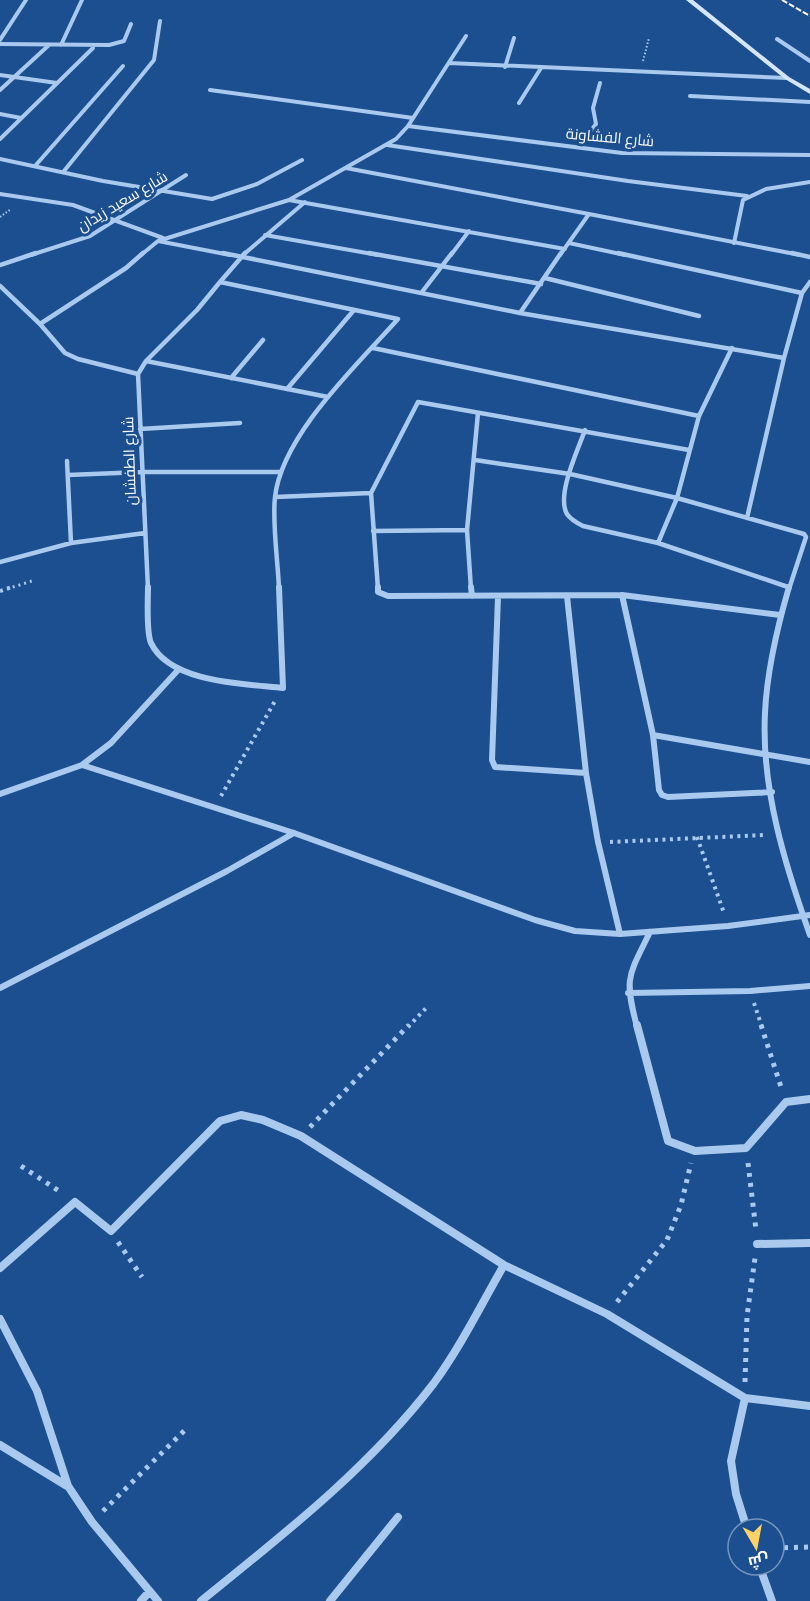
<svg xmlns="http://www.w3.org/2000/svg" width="810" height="1601" font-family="'Public Sans',Cairo,sans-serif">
	<rect width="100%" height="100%" fill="#1b4f8f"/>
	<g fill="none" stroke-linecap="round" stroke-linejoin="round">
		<path stroke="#a9c9ee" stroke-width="2" stroke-dasharray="1.5 2" stroke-linecap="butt" d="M643,61L649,38
			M0,217L11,209"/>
		<path stroke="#a9c9ee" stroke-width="3" stroke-dasharray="2 4" stroke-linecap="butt" d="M7,589L35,580"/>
		<path stroke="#a9c9ee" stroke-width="4" stroke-dasharray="3 4.5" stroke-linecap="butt" d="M0,591L12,587
			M221,796L275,701
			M697,837L724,913
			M610,842L765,835
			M754,1003L762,1027
			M408,1027L428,1006"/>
		<path stroke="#a9c9ee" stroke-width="5" stroke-dasharray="4 6" stroke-linecap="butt" d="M761,1025L782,1090
			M310,1127L409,1025
			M748,1163L756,1230
			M21,1166L62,1193
			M118,1242L142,1277
			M617,1302L667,1240L681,1205L691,1163
			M745,1382L747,1316L755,1258
			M103,1511L188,1427
			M774,1548L810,1547"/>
		<path stroke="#a9c9ee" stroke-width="4" d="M777,39L810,61
			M0,40L26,0
			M0,44L109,45L124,41L131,24
			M61,45L82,0
			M449,63L787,78
			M505,67L514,38
			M0,75L57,83
			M0,90L49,45
			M210,90L413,118
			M690,96L810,102
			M519,103L541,68
			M0,114L21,118
			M408,126L622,153L810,155
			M0,139L93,48
			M387,145L628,181L747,196
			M578,147L596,124L593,108L600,83
			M0,159L103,181L212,199L257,184L302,160
			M35,166L123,66
			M346,168L589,214L560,255
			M64,171L154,60L160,21
			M0,194L73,205L163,238
			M289,200L565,249
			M589,214L800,255
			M265,235L378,255
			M158,241L230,255
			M569,243L625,255
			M734,243L743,200L766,189L810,182
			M31,255L90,236L186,175
			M141,255L158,241L289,200L396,139L408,126L466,36
			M243,255L305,202
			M451,255L469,231"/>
		<path stroke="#a9c9ee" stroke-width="4.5" d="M223,253L520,313L784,358
			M369,253L541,284
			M618,253L802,293
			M792,253L810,257
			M0,265L36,253
			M545,278L699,316
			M220,282L398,319C357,365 282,435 275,497C272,522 278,562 279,589
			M220,282L245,253
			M0,286L40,324L65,353L78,359L138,374
			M422,292L452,253
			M520,313L561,253
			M40,324L126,268L143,253
			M373,348L699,416
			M146,361L328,397
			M231,378L263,340
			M287,389L354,310
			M140,429L240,423
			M585,430C578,450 556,495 567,514C571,520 577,523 583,526L658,543L788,587
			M475,460L570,474L677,498L804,534L806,537L789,589
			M67,461L71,543
			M68,475L142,472H281
			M275,497L371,493
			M747,518L784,358L802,293L810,282
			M373,531L467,530
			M658,543L677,498L699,416L732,348
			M0,562L71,543L145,533
			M148,589L138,374L146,361L197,310L220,282
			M378,589L371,493L418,402L689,450
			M471,589L467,530L478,413"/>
		<path stroke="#a9c9ee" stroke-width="6" d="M148,587C148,600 146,632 151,643C170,683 245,684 283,688L279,587
			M378,587V592L388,596L622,595L780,615
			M471,587L472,596
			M789,587C777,628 767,670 765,713C761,788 785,865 810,935
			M622,595L653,735L659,790L662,795L668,797L772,792
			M567,596L586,773L598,842L620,934
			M498,597L492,760L495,767L586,773
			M653,735L810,762
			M82,765L294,833L535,920L575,931L620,934L728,926L810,915
			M0,794L82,765L111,743L179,669
			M0,988L227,871L294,833
			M628,993L750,991L810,986
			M637,1027C624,977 628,977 650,932"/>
		<path stroke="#a9c9ee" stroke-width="8" d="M637,1025L668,1141L695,1151L746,1148L786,1102L810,1099
			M757,1244L810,1243
			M0,1268L75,1202L111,1231L220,1121L241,1115L263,1120L301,1136L504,1265L607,1314L745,1398L810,1406
			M0,1319L37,1391L68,1486L92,1522L158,1601
			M745,1398L731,1461L736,1494L747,1529
			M0,1445L67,1486
			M759,1565L772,1601
			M141,1601L149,1592
			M201,1601C284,1534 369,1468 434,1383C461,1346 481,1305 504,1265
			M330,1601L398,1517"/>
		<path fill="#d6e6fa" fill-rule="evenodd" d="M686,0H693L789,77L810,89V94L785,79Z"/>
		<path stroke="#fff" stroke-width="2" stroke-dasharray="6 2" stroke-linecap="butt" d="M782,0L810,16"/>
	</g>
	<g text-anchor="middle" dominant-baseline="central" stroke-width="6" stroke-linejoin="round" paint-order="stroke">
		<g font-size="15" fill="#fff" stroke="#1b4f8f">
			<text transform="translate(610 137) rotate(5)">شارع الفشاونة</text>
			<text transform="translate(122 201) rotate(-31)">شارع سعيد زيدان</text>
			<text transform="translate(129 461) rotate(-92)">شارع الطفشان</text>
		</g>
	</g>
	<g transform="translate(756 1547) rotate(170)"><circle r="28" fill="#1b4f8f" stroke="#7695bc" stroke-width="1.5"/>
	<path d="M0-4.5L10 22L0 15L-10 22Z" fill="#ffd166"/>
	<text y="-9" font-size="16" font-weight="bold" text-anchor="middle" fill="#ffffff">ش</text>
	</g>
</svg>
